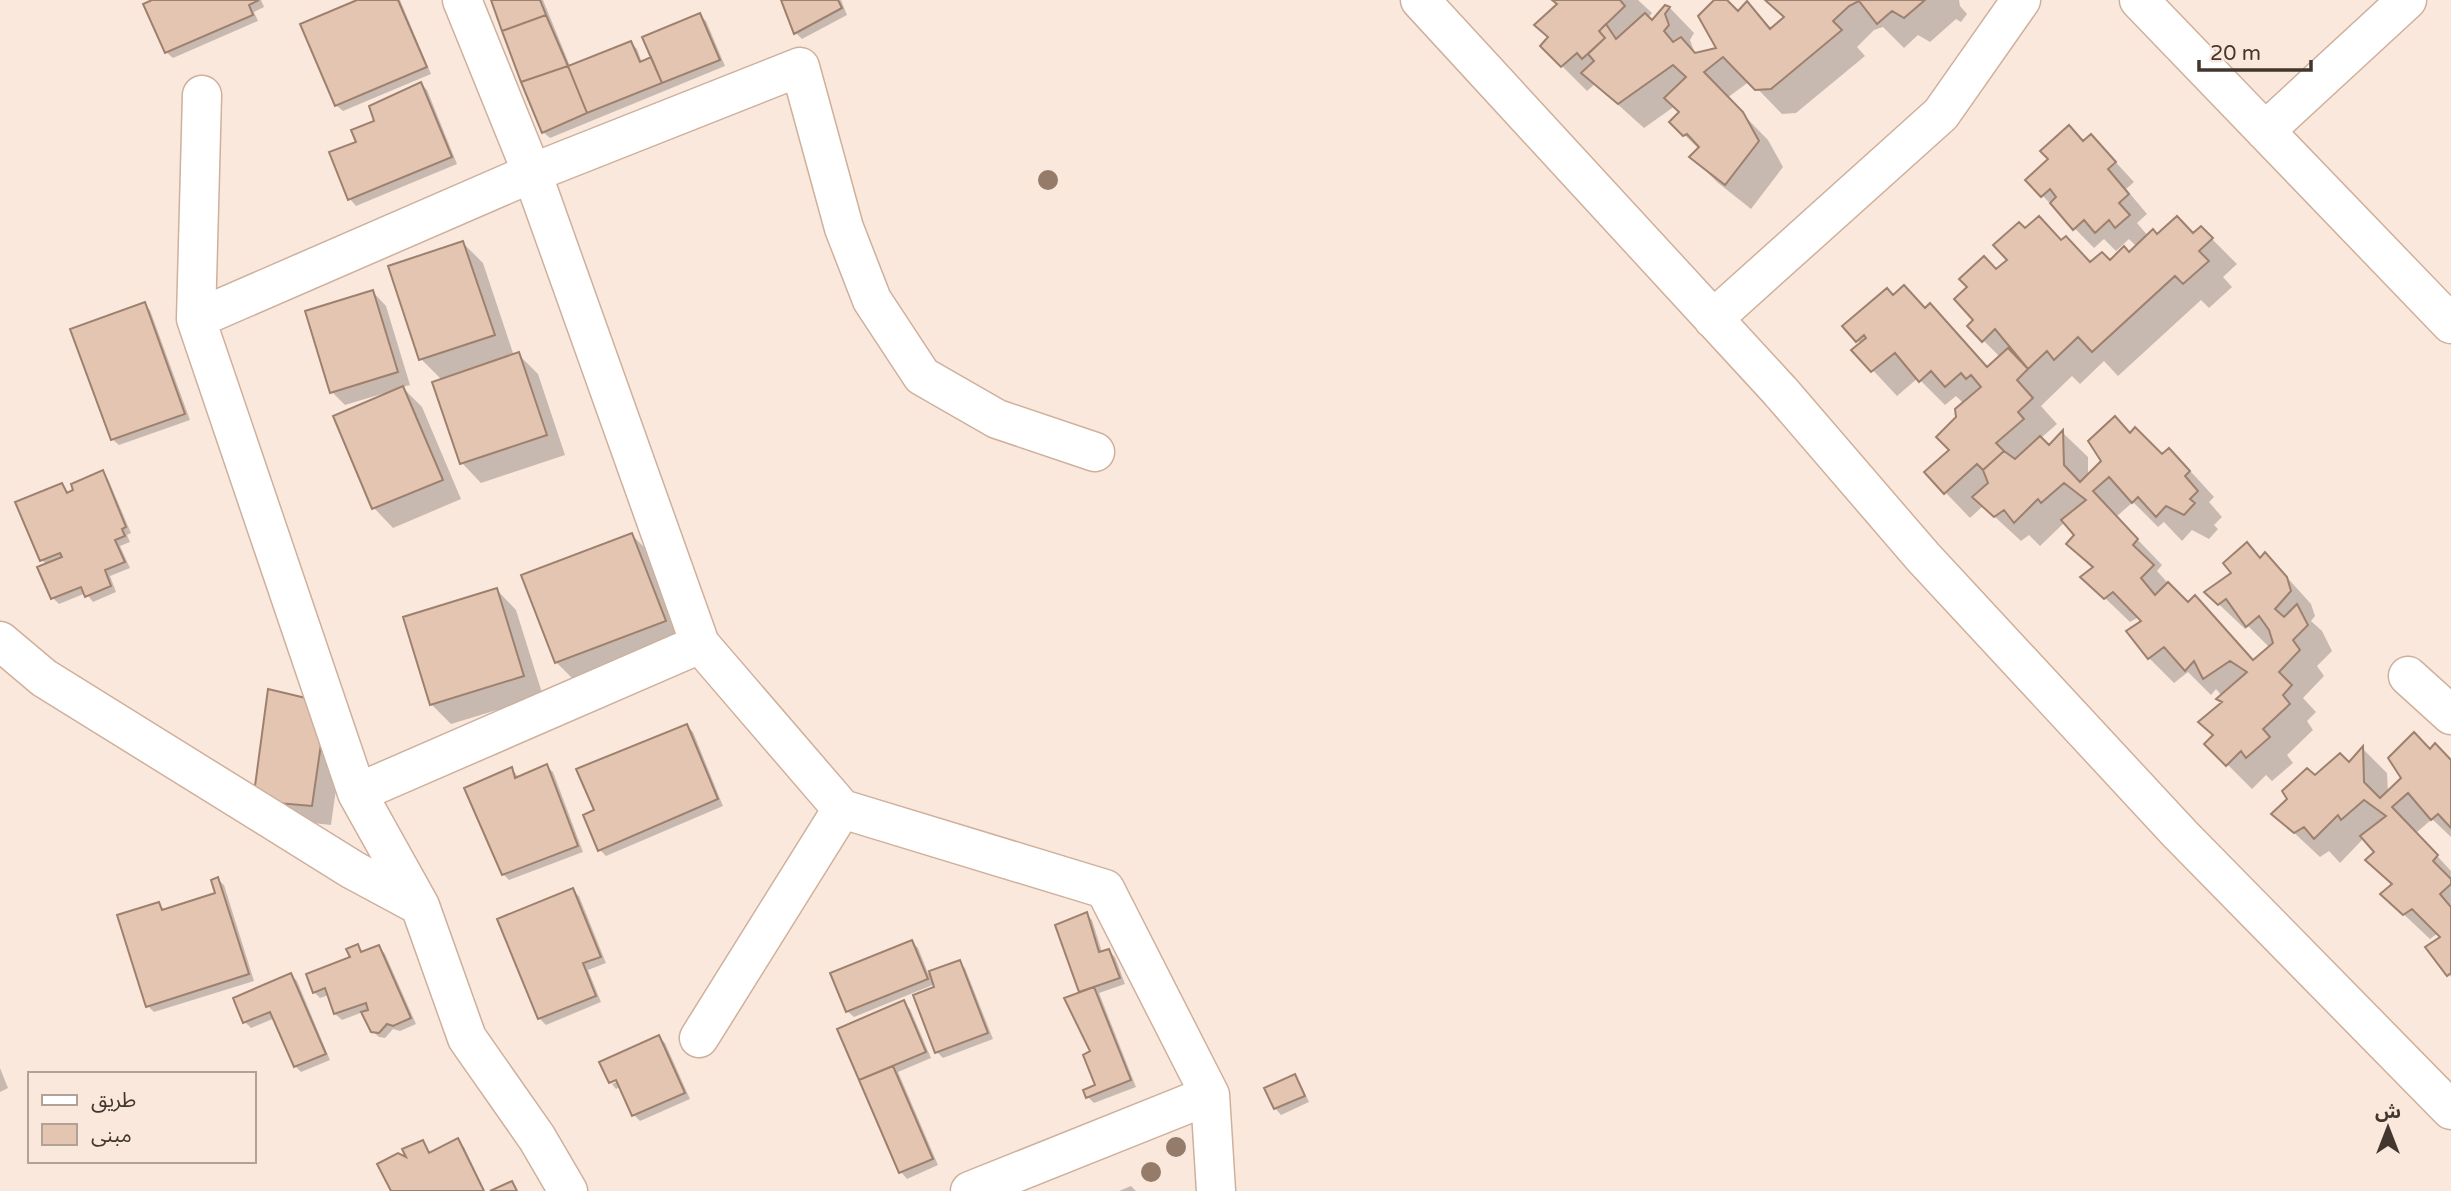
<svg xmlns="http://www.w3.org/2000/svg" width="2451" height="1191" font-family="'Varela Round','Noto Sans Arabic',sans-serif">
	<rect width="100%" height="100%" fill="#fbe8dc"/>
	<path fill="#0003" d="M154,0H261L264,7L254,12L258,21L173,58L166,52Z
		M361,0H400L431,74L343,111L336,105Z
		M493,0H543L570,66L631,43L637,49L642,63L653,59L700,15L706,21L725,66L550,138L543,132Z
		M784,0H841L847,15L802,39L796,33Z
		M1555,0H1638L1652,13L1648,18L1652,22L1666,7L1670,8L1694,33L1690,40L1695,54L1718,49L1716,0H1724L1738,14L1747,3L1772,29L1785,19L1766,0H1959L1960,6L1967,14L1961,22L1956,19L1930,42L1918,35L1904,48L1883,27L1874,30L1857,47L1865,56L1796,113L1782,114L1750,81L1727,98L1768,140L1783,167L1751,209L1717,182L1692,157L1699,149L1671,122L1681,112L1675,106L1644,128L1595,84L1587,91L1542,46L1550,38L1558,5Z
		M421,84L427,90L457,164L356,206L350,199L332,153L358,143L376,122Z
		M2083,142L2110,156L2134,182L2126,189L2147,214L2137,223L2148,236L2194,235L2201,228L2237,264L2223,277L2232,287L2209,308L2201,300L2118,376L2104,361L2080,384L2072,376L2041,406L2057,424L2041,438L2050,447L2063,433L2088,457V477L2131,435L2162,456L2169,450L2194,475L2214,497L2209,502L2222,517L2214,525L2218,529L2209,539L2192,530L2182,541L2164,522L2158,527L2133,502L2116,517L2162,565L2157,571L2176,592L2254,661L2270,648L2248,626L2245,629L2207,593L2262,560L2266,554L2311,604L2315,616L2311,621L2322,631L2332,651L2317,666L2324,676L2303,698L2316,712L2307,721L2313,730L2287,755L2293,763L2272,781L2266,775L2252,789L2207,744L2214,736L2223,704L2218,699L2222,696L2216,689L2211,695L2188,672L2174,683L2149,658L2143,622L2139,617L2130,622L2083,577L2093,569L2068,544L2077,535L2064,523L2040,546L2029,535L2021,541L1983,506L1970,518L1926,472L1951,450L1958,417L1964,404L1956,396L1945,405L1918,378L1897,396L1854,350L1861,344L1845,326L1893,297L1904,287L1926,309L1930,306L1988,368L2000,357L1983,340L1975,320L1996,271L2009,260L2025,231L2062,242L2091,263L2110,262L2129,254L2137,247L2129,239L2116,251L2104,239L2094,248L2027,180Z
		M463,243L483,263L514,356L518,354L538,374L565,455L481,483L462,463L442,380L421,359Z
		M373,292L386,306L410,385L402,387L422,407L461,499L393,528L374,508L385,393L345,405L332,392Z
		M144,304L150,310L190,420L119,445L112,439Z
		M102,472L108,479L131,533L127,535L130,542L120,546L130,568L110,576L116,592L93,602L86,593L59,604L53,598L47,565L42,560L62,485L69,494Z
		M632,535L651,554L684,641L576,682L556,662Z
		M497,590L516,610L543,696L451,724L431,704Z
		M326,705L345,724L331,825L274,819Z
		M687,726L693,732L723,806L606,856L600,850L597,811Z
		M2363,749L2387,773L2388,793L2430,751L2451,762V837L2432,819L2416,833L2451,871V977L2427,948L2443,938L2438,933L2430,939L2382,894L2393,885L2368,860L2377,852L2363,839L2340,863L2329,851L2320,857L2274,814L2315,778L2349,764Z
		M546,766L553,772L583,852L509,880L503,874L512,769L519,778Z
		M217,879L224,885L254,981L154,1012L148,1006L158,904L166,911L217,894Z
		M572,890L579,896L606,963L588,970L601,1002L546,1025L539,1018L499,920Z
		M1086,914L1092,920L1102,952L1109,951L1115,957L1125,984L1099,993L1136,1087L1094,1103L1088,1097L1097,1086L1081,993L1057,926Z
		M912,942L918,948L928,973L959,962L965,968L993,1039L943,1058L937,1052L935,984L854,1017L847,1011Z
		M357,946L364,953L379,947L385,954L416,1024L400,1031L393,1029L385,1038L379,1037L372,1031L363,1012L342,1020L335,1014L329,995L320,998L314,992L352,957Z
		M291,975L297,981L330,1060L301,1072L295,1066L275,1018L251,1028L245,1022Z
		M903,1002L910,1009L931,1058L898,1072L938,1165L907,1179L901,1172L839,1030Z
		M659,1037L665,1043L690,1099L640,1121L634,1115L621,1086L616,1089L612,1084L625,1078L610,1081V1083L602,1063Z
		M0,1068L8,1088L0,1092Z
		M1294,1076L1300,1083L1309,1102L1281,1115L1275,1108Z
		M458,1140L464,1147L485,1191H393L422,1142L431,1153Z
		M1131,1186L1136,1191H1119Z"/>
	<path fill="#e3c5b1" stroke="#9d816e" stroke-width="2" d="M152,0H259L249,5L253,15L165,53L143,4Z
		M357,0H398L427,67L335,106L300,24Z
		M491,0H540L546,15L502,31Z
		M781,0H838L842,8L794,34Z
		M1620,0L1625,6L1599,31L1605,38L1582,59L1577,53L1561,67L1540,46L1548,37L1534,25L1557,4L1552,0Z
		M1714,0H1727L1738,11L1747,1L1770,29L1784,17L1765,0H1925L1904,18L1892,11L1877,24L1859,1L1849,6L1833,21L1842,30L1771,89L1755,90L1723,57L1704,72L1743,112L1759,141L1725,185L1689,157L1699,147L1687,134L1683,136L1669,122L1679,112L1664,98L1686,77L1673,65L1618,104L1581,73L1594,61L1588,54L1605,38L1599,31L1606,24L1616,39L1645,13L1652,20L1665,5L1670,7L1665,14L1669,25L1664,31L1673,42L1681,37L1695,53L1716,48L1698,16Z
		M700,13L720,60L662,83L642,37Z
		M546,15L568,66L521,82L502,31Z
		M631,41L640,62L651,57L662,83L587,113L568,66Z
		M568,66L587,113L542,133L521,82Z
		M421,82L452,157L348,200L329,152L356,142L351,130L374,121L369,106Z
		M2069,125L2083,141L2091,134L2116,162L2108,169L2129,194L2119,203L2130,215L2115,228L2109,220L2095,233L2084,220L2073,230L2050,203L2056,197L2050,189L2041,197L2025,180L2048,159L2040,151Z
		M2039,216L2061,240L2066,236L2090,262L2102,252L2110,260L2124,246L2129,252L2153,229L2157,234L2177,216L2193,233L2201,226L2213,238L2199,251L2209,261L2183,284L2175,276L2092,352L2078,337L2054,360L2047,351L2028,369L1995,329L1982,342L1967,326L1973,320L1954,299L1967,287L1959,279L1984,256L1996,269L2007,260L1993,245L2019,222L2025,228Z
		M463,241L495,335L419,360L388,266Z
		M1904,285L1925,308L1930,303L1987,367L2008,348L2028,369L2017,380L2033,398L2018,412L2024,419L1996,443L2004,451L1983,470L1977,464L1944,494L1924,472L1949,450L1936,437L1956,417L1955,409L1981,387L1971,375L1966,379L1961,373L1945,387L1931,371L1919,382L1895,353L1871,372L1851,350L1866,338L1864,335L1856,342L1842,326L1887,288L1893,295Z
		M373,290L398,372L330,393L305,311Z
		M145,302L185,414L111,440L70,329Z
		M519,352L547,435L460,464L432,382Z
		M403,386L443,480L372,509L333,416Z
		M2115,416L2130,433L2135,427L2162,454L2169,448L2190,471L2185,476L2198,491L2190,499L2195,503L2184,515L2166,506L2156,517L2138,497L2132,503L2109,477L2093,491L2138,539L2133,545L2154,565L2141,578L2155,595L2168,582L2188,602L2195,595L2253,660L2273,643L2269,630L2259,616L2246,627L2226,599L2218,605L2204,592L2231,573L2223,563L2247,542L2260,558L2265,552L2287,577L2291,591L2275,609L2284,617L2297,604L2308,625L2293,640L2300,650L2279,672L2292,685L2283,695L2290,704L2263,729L2270,737L2246,758L2241,751L2226,766L2204,744L2213,735L2198,722L2222,702L2216,699L2247,672L2230,661L2203,679L2194,661L2185,671L2164,647L2148,659L2126,631L2141,621L2113,592L2104,599L2080,577L2093,567L2066,544L2074,535L2061,520L2086,500L2064,483L2041,503L2038,499L2014,523L2004,510L1994,517L1972,497L1988,483L1983,470L2004,451L2015,459L2040,436L2049,445L2063,430L2064,465L2080,482L2101,461L2088,441Z
		M103,470L126,527L122,529L125,536L115,540L125,562L105,570L111,586L85,597L81,587L51,599L37,567L62,557L60,553L40,561L15,502L62,483L67,493L73,490L71,484Z
		M632,533L666,621L555,663L521,575Z
		M497,588L524,676L430,705L403,617Z
		M268,689L327,703L312,806L253,801Z
		M687,724L718,799L598,851L583,815L594,810L576,769Z
		M2414,732L2430,749L2435,743L2451,760V828L2438,814L2431,820L2408,793L2392,807L2438,855L2433,861L2451,879V884L2440,894L2451,907V973L2447,976L2425,947L2440,937L2412,909L2403,915L2380,894L2392,884L2365,860L2374,852L2360,836L2386,816L2364,800L2341,820L2338,815L2314,839L2304,827L2294,833L2271,814L2287,799L2282,791L2307,768L2315,775L2340,753L2349,762L2363,746L2364,782L2380,798L2401,778L2388,758Z
		M547,764L578,846L502,875L464,788L512,767L515,778Z
		M218,877L249,974L146,1007L117,915L159,902L162,910L215,893L211,880Z
		M573,888L601,957L583,963L596,996L538,1019L497,919Z
		M1087,912L1099,952L1109,949L1120,978L1079,992L1055,925Z
		M912,940L928,979L846,1012L830,973Z
		M358,944L361,952L379,945L411,1018L393,1026L387,1024L379,1033L371,1032L361,1012L368,1010L366,1003L334,1014L325,988L313,993L306,974L350,957L346,949Z
		M960,960L988,1033L935,1053L913,995L934,987L929,971Z
		M291,973L326,1054L294,1067L270,1012L243,1023L233,998Z
		M1094,987L1131,1080L1086,1098L1083,1090L1095,1085L1083,1055L1090,1051L1064,998Z
		M904,1000L926,1052L859,1080L837,1029Z
		M659,1035L685,1093L632,1116L616,1080L609,1083L599,1062Z
		M893,1066L933,1159L899,1173L859,1080Z
		M1295,1074L1305,1096L1274,1109L1264,1088Z
		M458,1138L484,1191H391L377,1164L398,1153L406,1157L402,1149L423,1140L429,1153Z
		M512,1181L517,1191H490Z"/>
	<g fill="none" stroke-linecap="round" stroke-linejoin="round">
		<g stroke="#ceb09c" stroke-width="41">
			<path id="minor" d="M462,0L532,173L700,644
				M1420,0L1780,391L1923,557L2180,834L2451,1110
				M2139,0L2451,324
				M202,95L196,319L357,793L420,906L467,1038L537,1138L568,1191
				M2265,131L2407,0
				M196,319L532,173L800,67L844,228L872,300L922,376L997,419L1095,452
				M1713,319L1941,114L2021,0
				M0,641L44,678L353,870L420,906
				M2408,676L2451,715
				M357,793L700,644L842,809L699,1038
				M842,809L1105,889L1210,1095L1216,1191
				M970,1191L1210,1095"/>
		</g>
		<use href="#minor" stroke="#fff" stroke-width="38"/>
	</g>
	<g fill="#947b6a">
		<circle cx="1048" cy="180" r="10"/>
		<circle cx="1176" cy="1147" r="10"/>
		<circle cx="1151" cy="1172" r="10"/>
	</g>
	<rect x="28" y="1072" width="228" height="91" fill="#fbe8dc" stroke="#b1a196" stroke-width="2"/>
	<rect x="42" y="1095" width="35" height="10" fill="#ffffff" stroke="#b1a196" stroke-width="2"/>
	<text x="91" y="1107" font-size="21" fill="#42362e">طريق</text>
	<rect x="42" y="1124" width="35" height="21" fill="#e3c5b1" stroke="#b1a196" stroke-width="2"/>
	<text x="91" y="1142" font-size="21" fill="#42362e">مبنى</text>
	<g transform="translate(2388 1128)" stroke="#fbe8dc" stroke-width="5" paint-order="stroke">
	<path d="M0-5L12 26L0 18L-12 26Z" fill="#42362e"/>
	<text y="-10" font-size="19" font-weight="bold" text-anchor="middle" fill="#42362e">ش</text>
	</g>
	<path d="M2199 60v10h112v-10" fill="none" stroke="#42362e" stroke-width="3.5"/>
	<text x="2210" y="60" font-size="21" fill="#42362e" stroke="#fbe8dc" stroke-width="5" paint-order="stroke">20 m</text>
</svg>
